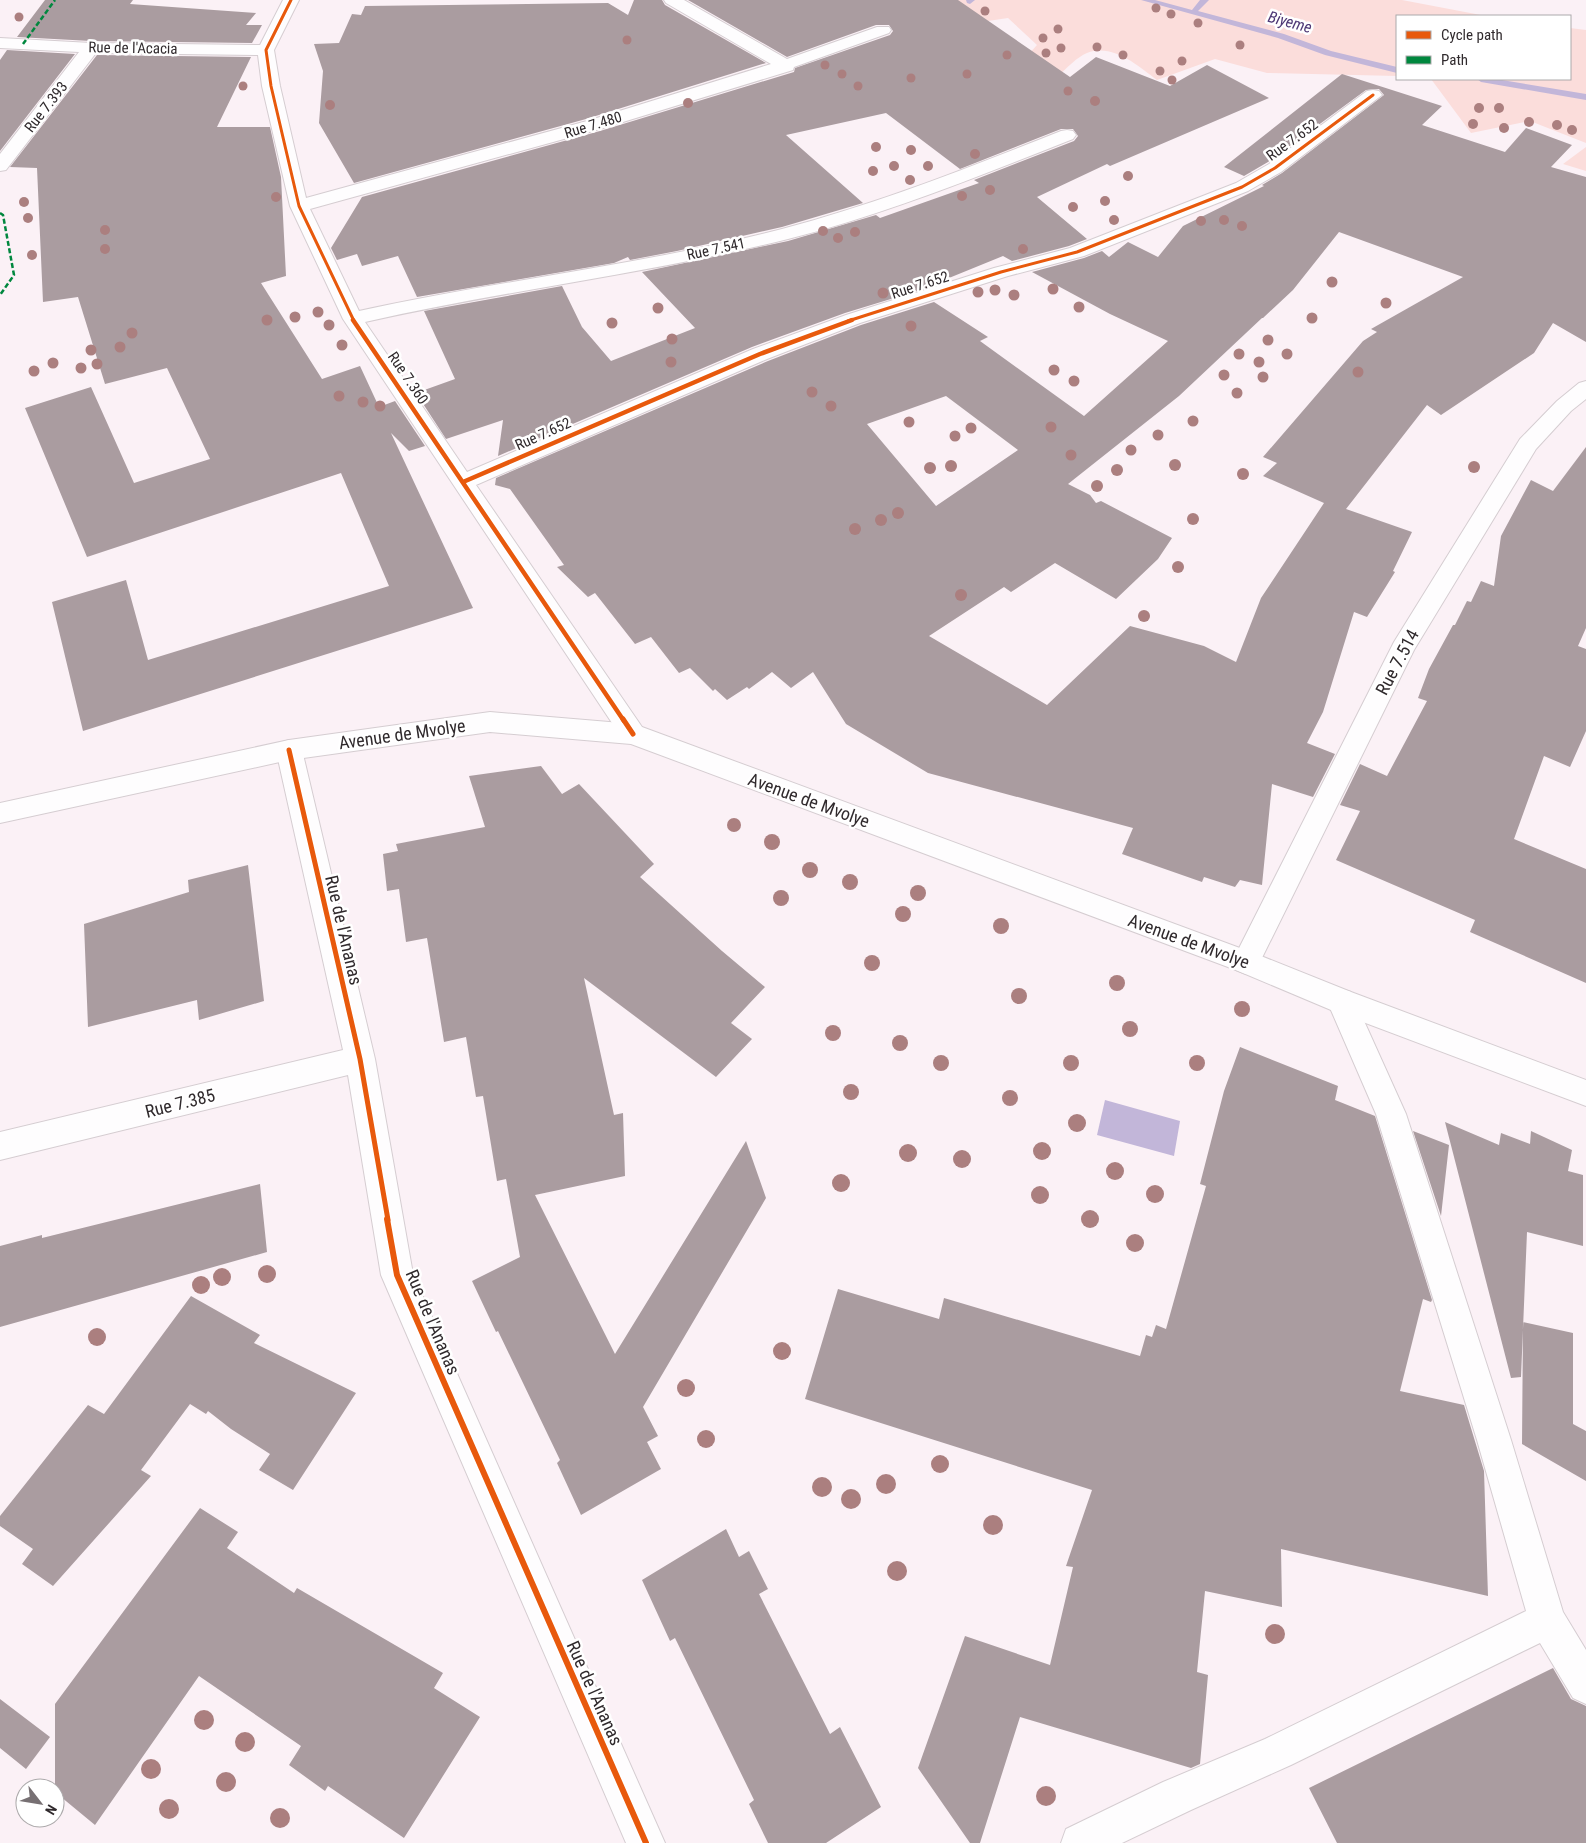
<svg xmlns="http://www.w3.org/2000/svg" width="1586" height="1843" font-family="'Roboto Condensed',sans-serif">
	<rect width="100%" height="100%" fill="#fbf1f6"/>
	<path fill="#fbdddb" d="M945,0H1402L1486,16H1397V76L1267,73L1215,59L1157,80C1138,66 1113,43 1087,53C1077,57 1067,68 1059,75L1016,68L1037,45L1008,18L928,30Z
		M1570,28L1586,30V143L1530,121L1471,133L1431,79H1570Z
		M1586,147V171L1563,164Z"/>
	<path fill="#c2b6d9" d="M1105,1100L1180,1121L1174,1156L1097,1135Z"/>
	<g fill="none" stroke-linecap="round" stroke-linejoin="round">
		<path fill="#c2b6d9" fill-rule="evenodd" d="M966,0H975L970,4L967,3Z
			M1141,0H1155L1192,10L1200,0H1209L1198,11L1284,34L1331,51L1397,67V73L1325,55L1278,38Z
			M1477,79H1496L1586,94V100L1481,82Z"/>
	</g>
	<path fill="#aa9ca0" fill-rule="evenodd" d="M45,0H133L130,4L256,13L246,25H262L252,43L91,41L17,37Z
		M634,0H662L665,5L766,63L586,119L354,183L319,123L323,71L314,44L339,43L352,14L361,15L365,6L608,3L628,15Z
		M688,0H958L1070,77L1096,57L1170,86L1207,65L1269,98L1110,166L1107,164L1037,197L1087,239L1069,246L1012,261L1003,256L917,291L845,313L752,347L498,456L503,420L446,439L416,393L455,379L424,311L562,286L582,327L611,361L695,328L642,272L788,241L876,215L880,218L979,183L974,180L1074,141L1078,136L1073,129H1061L960,169L886,113L786,135L863,203L782,227L677,251L630,260L628,257L614,263L417,297L398,256L362,266L357,254L337,260L331,248L362,197L600,131L794,72L795,68L890,35L893,31L889,25H876L787,57Z
		M7,50L75,54L0,151V60Z
		M97,55L251,57L217,127H270L281,177L286,276L261,283L322,379L360,366L379,407L395,401L425,446L409,451L391,433L473,608L83,731L52,602L126,580L148,660L389,586L341,473L87,557L25,408L91,387L134,483L210,459L167,368L105,384L78,297L43,302L37,168L10,167Z
		M1342,74L1442,106L1422,125L1505,152L1526,128L1572,145L1551,167L1586,177V342L1553,323L1534,353L1441,415L1427,405L1346,509L1412,532L1393,571L1395,572L1367,617L1354,612L1323,712L1307,743L1335,754L1313,797L1272,784L1262,885L1240,880L1235,887L1204,877L1202,882L1122,854L1133,828L928,773L846,724L813,672L791,688L772,672L749,689L747,687L727,700L715,689L713,691L690,668L679,673L651,637L635,644L595,593L588,597L557,567L564,565L510,489L495,485L496,478L768,361L861,325L934,302L988,337L980,341L1084,416L1168,341L1110,314L1032,272L1084,258L1102,251L1109,257L1128,242L1158,257L1183,226L1264,186L1262,185L1282,173L1384,95L1379,89L1366,90L1268,162L1244,176L1224,167ZM1339,232L1463,277L1371,329L1377,332L1363,341L1263,457L1277,463L1263,476L1324,503L1261,598L1236,662L1204,646L1130,626L1047,705L929,636L1004,587L1011,592L1055,563L1116,599L1158,559L1172,538L1101,501L1096,503L1090,495L1068,484L1179,396L1262,318H1263L1293,290ZM946,396L1018,450L936,506L867,424Z
		M1586,447V628L1578,646L1586,649V731L1570,767L1544,756L1514,839L1586,869V983L1470,932L1475,920L1336,860L1360,811L1340,805L1360,764L1387,776L1427,701L1418,698L1429,669L1453,625H1455L1467,601L1471,602L1481,581L1494,586L1501,536L1531,480L1553,491Z
		M541,766L562,794L579,784L654,864L640,877L722,951L765,987L731,1023L752,1039L716,1077L584,978L614,1115L623,1113L625,1176L535,1195L615,1354L746,1141L766,1198L643,1407L658,1436L647,1442L661,1469L581,1515L557,1463L560,1460L498,1331L496,1332L472,1281L520,1257L506,1179L497,1181L483,1096L476,1097L466,1037L444,1042L427,938L406,942L399,889L387,891L383,854L398,851L396,844L485,827L469,776Z
		M248,865L264,1001L199,1020L197,1000L88,1027L84,924L189,892L188,880Z
		M1240,1047L1338,1086L1335,1100L1375,1116L1432,1300L1431,1302L1423,1299L1400,1391L1464,1405L1484,1471L1488,1596L1281,1549L1282,1607L1205,1591L1197,1672L1208,1675L1200,1764L1191,1768L1020,1717L980,1843H970L918,1768L965,1636L1050,1665L1073,1567L1066,1566L1092,1490L805,1399L838,1289L939,1319L944,1298L1140,1356L1146,1335L1152,1337L1156,1325L1166,1329L1206,1186L1200,1184L1224,1091Z
		M1445,1122L1499,1145L1501,1133L1530,1144L1531,1131L1572,1150L1568,1171L1583,1175V1246L1527,1232L1521,1377L1511,1378Z
		M1413,1131L1449,1145L1441,1216Z
		M260,1184L267,1252L0,1327V1246L42,1235V1238Z
		M191,1296L260,1335L254,1343L356,1393L293,1490L259,1470L270,1454L231,1429L208,1411L206,1414L190,1404L141,1470L151,1476L53,1586L22,1564L33,1549L0,1526V1516L88,1405L104,1414Z
		M1523,1322L1573,1333V1424L1586,1431V1481L1522,1444Z
		M200,1508L238,1532L227,1548L294,1593L297,1588L443,1673L434,1688L480,1717L404,1838L328,1786L325,1791L289,1765L301,1746L199,1676L95,1825L55,1792V1704Z
		M726,1529L739,1557L749,1551L768,1589L759,1594L830,1734L840,1727L881,1807L826,1843H768L749,1804L754,1800L675,1638L670,1641L642,1580Z
		M1553,1668L1571,1699L1586,1706V1843H1337L1309,1788Z
		M0,1699L50,1737L26,1769L0,1748Z"/>
	<g fill="none" stroke-linecap="round" stroke-linejoin="round">
		<g stroke="#d5cdd1" stroke-width="2">
			<path id="street" d="M283,0H299L274,50L280,86L306,198L587,121L771,64L666,3L664,0H684L787,59L877,27H889L891,30L889,33L794,67L793,70L600,129L310,209L359,311C500,280 643,265 782,229C880,203 968,168 1061,131L1067,130L1073,131L1076,135L1073,139C979,176 886,214 788,239C648,274 505,290 365,322L467,472L753,349L846,315L994,268L1070,248L1236,183L1269,164L1367,91L1373,90L1379,91L1382,95L1281,172L1248,191L1084,256L1008,276L860,323L767,359L476,485L642,727L646,734L642,741L633,744L624,741L343,319L290,206L262,86L258,55L96,53L6,170L0,171V154L79,52L0,48V38L91,43L260,45Z
				M1586,381V399L1571,411L1536,449L1414,650L1256,970L1246,974L1236,970L1232,962L1394,642L1520,439L1557,401L1579,383Z
				M289,740L298,743L302,750L375,1059L413,1274L665,1843H626L381,1275L348,1075L0,1160V1132L343,1050L276,750L280,743Z
				M1341,989L1351,992L1406,1114L1511,1440L1563,1612L1586,1650V1704L1573,1698L1540,1643L1291,1765L1191,1810L1122,1843H1061L1066,1829L1163,1782L1265,1739L1526,1611L1477,1440L1376,1114L1327,1001L1331,992Z"/>
		</g>
		<g stroke="#d5cdd1" stroke-width="2">
			<path id="secondary" d="M490,712L633,724L642,727L1256,954L1351,992L1586,1080V1106L1331,1010L1236,970L631,744L490,732L289,760L0,823V803L289,740Z"/>
		</g>
		<use href="#street" fill="#fefdfe" fill-rule="evenodd"/>
		<use href="#secondary" fill="#fefdfe" fill-rule="evenodd"/>
		<path stroke="#00873e" stroke-width="2.5" stroke-dasharray="5 2.5" stroke-linecap="butt" d="M23,44L55,0
			M0,213L3,215L14,275L0,295"/>
		<g stroke="#fff" stroke-width="5">
			<path id="cycleway-far3" d="M291,0L266,50L271,86L299,206L354,321
				M848,321L1001,272L1077,252L1242,187L1275,168L1373,95"/>
		</g>
		<g stroke="#fff" stroke-width="7">
			<path id="cycleway-far2" d="M353,320L624,721
				M463,482L760,354L852,320"/>
		</g>
		<g stroke="#fff" stroke-width="8">
			<path id="cycleway-far1" d="M623,719L633,734
				M289,750L360,1059L388,1220"/>
		</g>
		<g stroke="#fff" stroke-width="9">
			<path id="cycleway" d="M387,1219L397,1275L646,1843"/>
		</g>
		<use href="#cycleway-far3" stroke="#e8590c" stroke-width="3"/>
		<use href="#cycleway-far2" stroke="#e8590c" stroke-width="4.5"/>
		<use href="#cycleway-far1" stroke="#e8590c" stroke-width="5"/>
		<use href="#cycleway" stroke="#e8590c" stroke-width="6"/>
	</g>
	<g fill="#ab7f7f">
		<circle cx="1156" cy="8" r="4.5"/>
		<circle cx="985" cy="11" r="4.5"/>
		<circle cx="1171" cy="14" r="4.5"/>
		<circle cx="19" cy="17" r="4.5"/>
		<circle cx="1198" cy="23" r="4.5"/>
		<circle cx="1058" cy="29" r="4.5"/>
		<circle cx="1043" cy="38" r="4.5"/>
		<circle cx="627" cy="40" r="4.5"/>
		<circle cx="1240" cy="45" r="4.5"/>
		<circle cx="1097" cy="47" r="4.5"/>
		<circle cx="1061" cy="48" r="4.5"/>
		<circle cx="1046" cy="53" r="4.5"/>
		<circle cx="1007" cy="55" r="4.5"/>
		<circle cx="1123" cy="55" r="4.5"/>
		<circle cx="1182" cy="61" r="4.5"/>
		<circle cx="825" cy="65" r="4.5"/>
		<circle cx="1160" cy="71" r="4.5"/>
		<circle cx="842" cy="74" r="4.5"/>
		<circle cx="967" cy="74" r="4.5"/>
		<circle cx="911" cy="78" r="4.5"/>
		<circle cx="1172" cy="80" r="4.5"/>
		<circle cx="243" cy="86" r="4.5"/>
		<circle cx="858" cy="86" r="4.5"/>
		<circle cx="1068" cy="91" r="4.5"/>
		<circle cx="1095" cy="101" r="5"/>
		<circle cx="688" cy="103" r="5"/>
		<circle cx="330" cy="105" r="5"/>
		<circle cx="1479" cy="108" r="5"/>
		<circle cx="1499" cy="108" r="5"/>
		<circle cx="1529" cy="122" r="5"/>
		<circle cx="1473" cy="124" r="5"/>
		<circle cx="1557" cy="125" r="5"/>
		<circle cx="1504" cy="128" r="5"/>
		<circle cx="1572" cy="130" r="5"/>
		<circle cx="876" cy="147" r="5"/>
		<circle cx="911" cy="150" r="5"/>
		<circle cx="975" cy="154" r="5"/>
		<circle cx="894" cy="166" r="5"/>
		<circle cx="928" cy="166" r="5"/>
		<circle cx="873" cy="171" r="5"/>
		<circle cx="1128" cy="176" r="5"/>
		<circle cx="910" cy="180" r="5"/>
		<circle cx="990" cy="190" r="5"/>
		<circle cx="962" cy="196" r="5"/>
		<circle cx="276" cy="197" r="5"/>
		<circle cx="1105" cy="201" r="5"/>
		<circle cx="24" cy="202" r="5"/>
		<circle cx="1073" cy="207" r="5"/>
		<circle cx="28" cy="218" r="5"/>
		<circle cx="1114" cy="220" r="5"/>
		<circle cx="1224" cy="220" r="5"/>
		<circle cx="1201" cy="221" r="5"/>
		<circle cx="1242" cy="226" r="5"/>
		<circle cx="105" cy="230" r="5"/>
		<circle cx="823" cy="231" r="5"/>
		<circle cx="855" cy="232" r="5"/>
		<circle cx="838" cy="238" r="5"/>
		<circle cx="105" cy="249" r="5"/>
		<circle cx="1023" cy="249" r="5"/>
		<circle cx="32" cy="255" r="5"/>
		<circle cx="1332" cy="282" r="5.5"/>
		<circle cx="1053" cy="289" r="5.5"/>
		<circle cx="995" cy="290" r="5.5"/>
		<circle cx="978" cy="292" r="5.5"/>
		<circle cx="883" cy="293" r="5.5"/>
		<circle cx="1014" cy="295" r="5.5"/>
		<circle cx="1386" cy="303" r="5.5"/>
		<circle cx="1079" cy="307" r="5.5"/>
		<circle cx="658" cy="308" r="5.5"/>
		<circle cx="318" cy="312" r="5.5"/>
		<circle cx="295" cy="317" r="5.5"/>
		<circle cx="1312" cy="318" r="5.5"/>
		<circle cx="267" cy="320" r="5.5"/>
		<circle cx="612" cy="323" r="5.5"/>
		<circle cx="329" cy="325" r="5.5"/>
		<circle cx="911" cy="326" r="5.5"/>
		<circle cx="132" cy="333" r="5.5"/>
		<circle cx="672" cy="339" r="5.5"/>
		<circle cx="1268" cy="340" r="5.5"/>
		<circle cx="342" cy="345" r="5.5"/>
		<circle cx="120" cy="347" r="5.5"/>
		<circle cx="91" cy="350" r="5.5"/>
		<circle cx="1239" cy="354" r="5.5"/>
		<circle cx="1287" cy="354" r="5.5"/>
		<circle cx="671" cy="362" r="5.5"/>
		<circle cx="1259" cy="362" r="5.5"/>
		<circle cx="53" cy="363" r="5.5"/>
		<circle cx="97" cy="364" r="5.5"/>
		<circle cx="81" cy="368" r="5.5"/>
		<circle cx="1054" cy="370" r="5.5"/>
		<circle cx="34" cy="371" r="5.5"/>
		<circle cx="1358" cy="372" r="5.5"/>
		<circle cx="1224" cy="375" r="5.5"/>
		<circle cx="1263" cy="377" r="5.5"/>
		<circle cx="1074" cy="381" r="5.5"/>
		<circle cx="812" cy="392" r="5.5"/>
		<circle cx="1237" cy="393" r="5.5"/>
		<circle cx="339" cy="396" r="5.5"/>
		<circle cx="363" cy="402" r="5.5"/>
		<circle cx="380" cy="406" r="5.5"/>
		<circle cx="831" cy="406" r="5.5"/>
		<circle cx="1193" cy="421" r="5.5"/>
		<circle cx="909" cy="422" r="5.5"/>
		<circle cx="1051" cy="427" r="5.5"/>
		<circle cx="971" cy="428" r="5.5"/>
		<circle cx="1158" cy="435" r="5.5"/>
		<circle cx="955" cy="436" r="5.5"/>
		<circle cx="1131" cy="450" r="5.5"/>
		<circle cx="1071" cy="455" r="5.5"/>
		<circle cx="1175" cy="465" r="6"/>
		<circle cx="951" cy="466" r="6"/>
		<circle cx="1474" cy="467" r="6"/>
		<circle cx="930" cy="468" r="6"/>
		<circle cx="1117" cy="470" r="6"/>
		<circle cx="1243" cy="474" r="6"/>
		<circle cx="1097" cy="486" r="6"/>
		<circle cx="898" cy="513" r="6"/>
		<circle cx="1193" cy="519" r="6"/>
		<circle cx="881" cy="520" r="6"/>
		<circle cx="855" cy="529" r="6"/>
		<circle cx="1178" cy="567" r="6"/>
		<circle cx="961" cy="595" r="6"/>
		<circle cx="1144" cy="616" r="6"/>
		<circle cx="734" cy="825" r="7"/>
		<circle cx="772" cy="842" r="8"/>
		<circle cx="810" cy="870" r="8"/>
		<circle cx="850" cy="882" r="8"/>
		<circle cx="918" cy="893" r="8"/>
		<circle cx="781" cy="898" r="8"/>
		<circle cx="903" cy="914" r="8"/>
		<circle cx="1001" cy="926" r="8"/>
		<circle cx="872" cy="963" r="8"/>
		<circle cx="1117" cy="983" r="8"/>
		<circle cx="1019" cy="996" r="8"/>
		<circle cx="1242" cy="1009" r="8"/>
		<circle cx="1130" cy="1029" r="8"/>
		<circle cx="833" cy="1033" r="8"/>
		<circle cx="900" cy="1043" r="8"/>
		<circle cx="941" cy="1063" r="8"/>
		<circle cx="1071" cy="1063" r="8"/>
		<circle cx="1197" cy="1063" r="8"/>
		<circle cx="851" cy="1092" r="8"/>
		<circle cx="1010" cy="1098" r="8"/>
		<circle cx="1077" cy="1123" r="9"/>
		<circle cx="1042" cy="1151" r="9"/>
		<circle cx="908" cy="1153" r="9"/>
		<circle cx="962" cy="1159" r="9"/>
		<circle cx="1115" cy="1171" r="9"/>
		<circle cx="841" cy="1183" r="9"/>
		<circle cx="1155" cy="1194" r="9"/>
		<circle cx="1040" cy="1195" r="9"/>
		<circle cx="1090" cy="1219" r="9"/>
		<circle cx="1135" cy="1243" r="9"/>
		<circle cx="267" cy="1274" r="9"/>
		<circle cx="222" cy="1277" r="9"/>
		<circle cx="201" cy="1285" r="9"/>
		<circle cx="97" cy="1337" r="9"/>
		<circle cx="782" cy="1351" r="9"/>
		<circle cx="686" cy="1388" r="9"/>
		<circle cx="706" cy="1439" r="9"/>
		<circle cx="940" cy="1464" r="9"/>
		<circle cx="886" cy="1484" r="10"/>
		<circle cx="822" cy="1487" r="10"/>
		<circle cx="851" cy="1499" r="10"/>
		<circle cx="993" cy="1525" r="10"/>
		<circle cx="897" cy="1571" r="10"/>
		<circle cx="1275" cy="1634" r="10"/>
		<circle cx="204" cy="1720" r="10"/>
		<circle cx="245" cy="1742" r="10"/>
		<circle cx="151" cy="1769" r="10"/>
		<circle cx="226" cy="1782" r="10"/>
		<circle cx="1046" cy="1796" r="10"/>
		<circle cx="169" cy="1809" r="10"/>
		<circle cx="280" cy="1818" r="10"/>
	</g>
	<g text-anchor="middle" dominant-baseline="central" stroke-width="5" stroke-linejoin="round" paint-order="stroke">
		<g font-size="15" fill="#302a2d" stroke="#fff">
			<text transform="translate(133 48) rotate(1)">Rue de l'Acacia</text>
			<text transform="translate(46 107) rotate(-52)">Rue 7.393</text>
			<text transform="translate(593 125) rotate(-17)">Rue 7.480</text>
			<text transform="translate(1292 140) rotate(-36)">Rue 7.652</text>
			<text transform="translate(716 249) rotate(-12)">Rue 7.541</text>
			<text transform="translate(920 285) rotate(-18)">Rue 7.652</text>
			<text transform="translate(408 378) rotate(56)">Rue 7.360</text>
			<text transform="translate(543 434) rotate(-24)">Rue 7.652</text>
		</g>
		<g font-size="16" font-style="italic" fill="#4e3875" stroke="#fff">
			<text transform="translate(1290 22) rotate(15)">Biyeme</text>
		</g>
		<g font-size="18" fill="#302a2d" stroke="#fff">
			<text transform="translate(1397 662) rotate(-62)">Rue 7.514</text>
			<text transform="translate(402 734) rotate(-8)">Avenue de Mvolye</text>
			<text transform="translate(809 800) rotate(20)">Avenue de Mvolye</text>
			<text transform="translate(344 930) rotate(77)">Rue de l'Ananas</text>
			<text transform="translate(1189 941) rotate(20)">Avenue de Mvolye</text>
			<text transform="translate(180 1103) rotate(-14)">Rue 7.385</text>
			<text transform="translate(433 1322) rotate(67)">Rue de l'Ananas</text>
			<text transform="translate(595 1693) rotate(66)">Rue de l'Ananas</text>
		</g>
	</g>
	<rect x="1396" y="15" width="175" height="65" fill="#ffffff" stroke="#acaaab"/>
	<rect x="1406" y="31" width="25" height="8" fill="#e8590c" stroke="#acaaab"/>
	<text x="1441" y="40" font-size="15" fill="#302a2d">Cycle path</text>
	<rect x="1406" y="56" width="25" height="8" fill="#00873e" stroke="#acaaab"/>
	<text x="1441" y="65" font-size="15" fill="#302a2d">Path</text>
	<g transform="translate(40 1803) rotate(121)"><circle r="24" fill="#ffffff" stroke="#acaaab"/>
	<path d="M0-4L9 19L0 12L-9 19Z" fill="#777073"/>
	<text y="-8" font-size="14" font-weight="bold" text-anchor="middle" fill="#302a2d">N</text>
	</g>
</svg>
